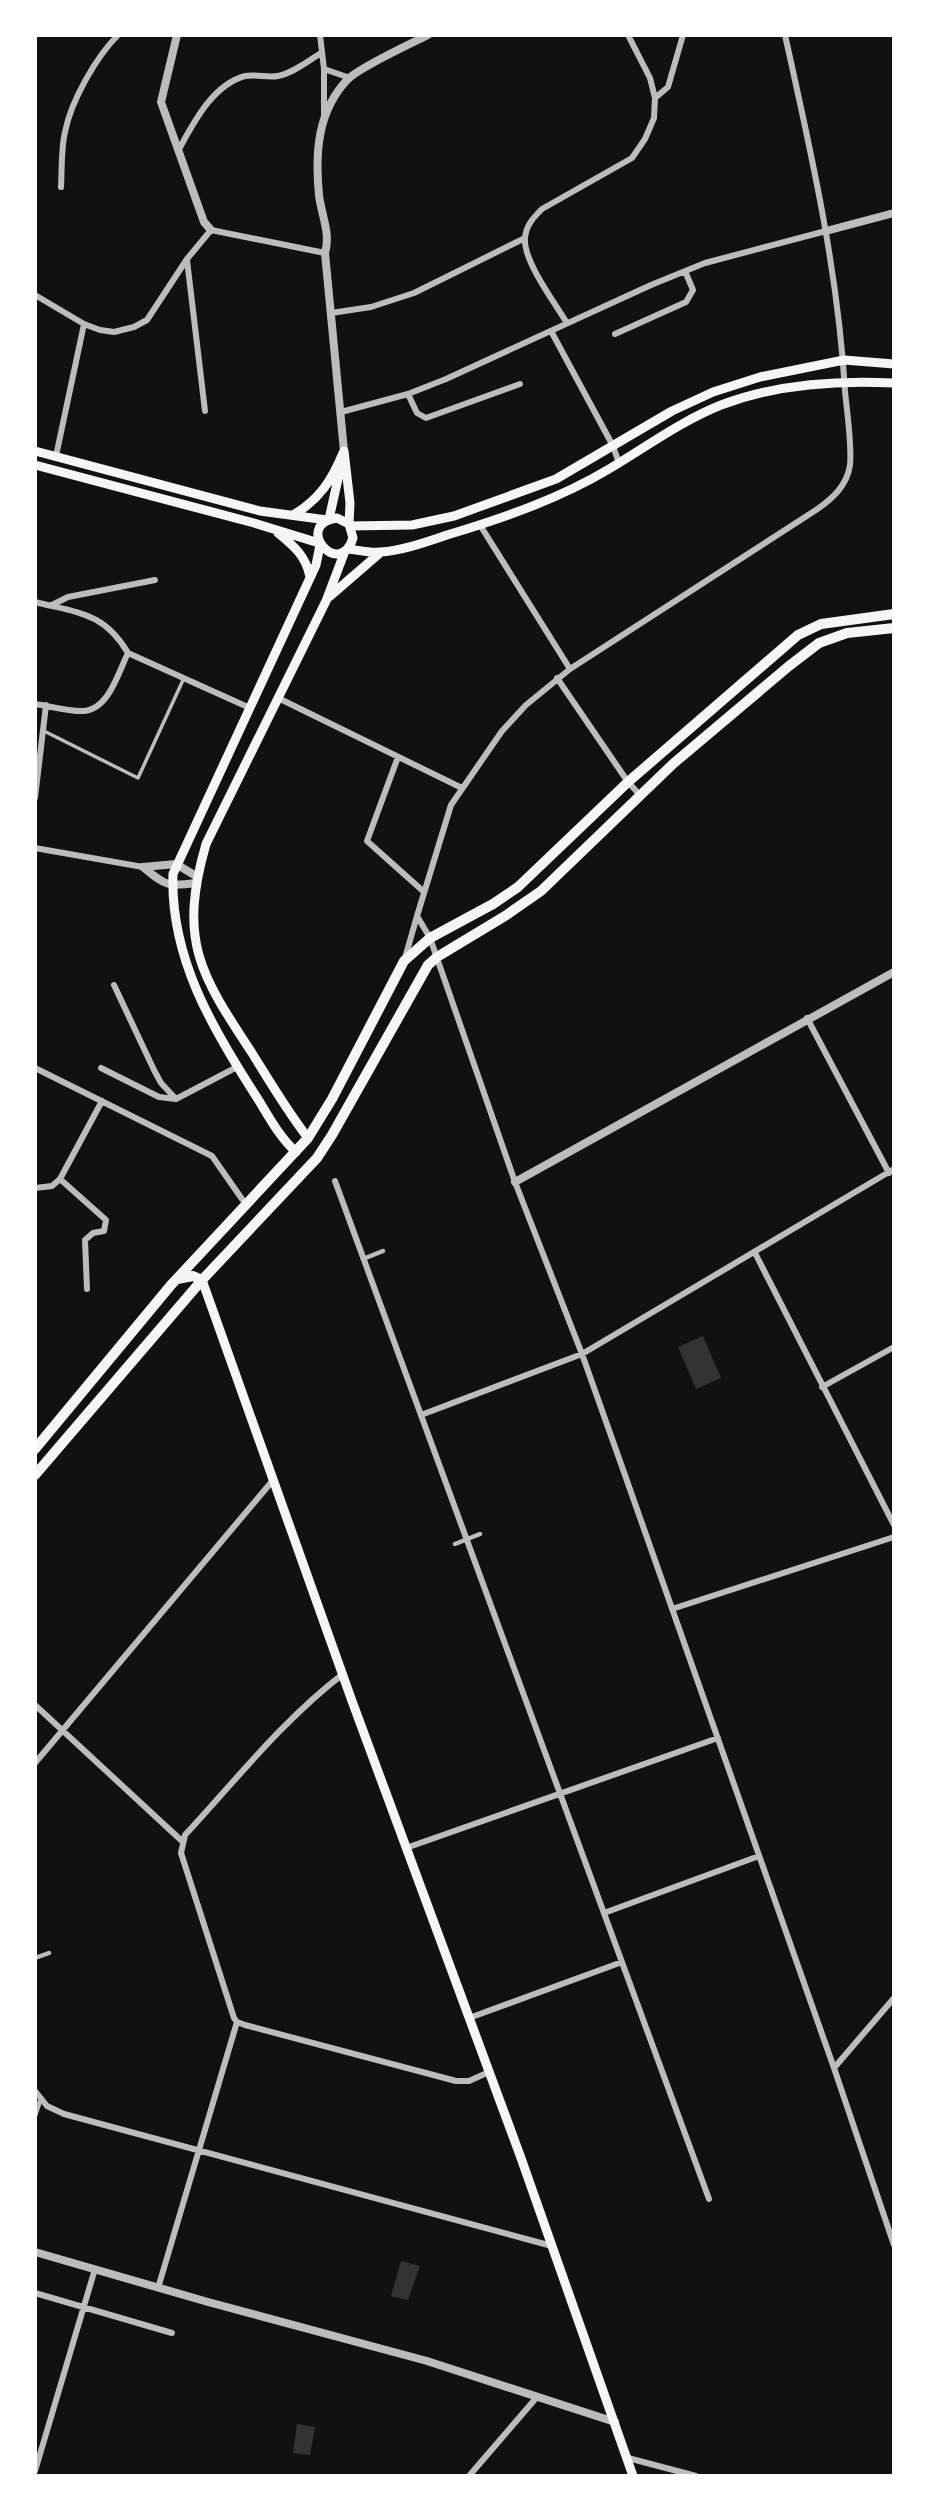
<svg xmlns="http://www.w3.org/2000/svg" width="929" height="2511" font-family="'Fira Sans Condensed',sans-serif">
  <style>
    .water { fill: #333 }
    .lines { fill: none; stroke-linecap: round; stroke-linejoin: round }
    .service { stroke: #bcbcbc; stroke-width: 3.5 }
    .pedestrian { stroke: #bcbcbc; stroke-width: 4.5 }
    .minor { stroke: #bcbcbc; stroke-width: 6 }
    .tertiary { stroke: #bcbcbc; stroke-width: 8 }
    .secondary { stroke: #f5f5f5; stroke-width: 9 }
    .primary { stroke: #f5f5f5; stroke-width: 10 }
  </style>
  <rect width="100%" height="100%" fill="#111"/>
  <path class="water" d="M703,1336L721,1378L696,1389L678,1347Z
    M401,2261L420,2266L408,2300L391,2296Z
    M297,2424L315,2427L310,2455L293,2453Z"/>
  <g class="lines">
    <path class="service" d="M44,731L138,778L184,678"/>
    <path class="pedestrian" d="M363,1259L383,1251
      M455,1544L480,1534
      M35,1958L49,1953
      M35,2116L41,2098"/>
    <path class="minor" d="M320,35L324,69V116
      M785,35C811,152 838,270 845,391C847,412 852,445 850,465C847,486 832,499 816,510L570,669L526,705L502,731L451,805L417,916L430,938L515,1182L582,1354L626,1478L834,2068L894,2245
      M324,69L350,78
      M655,98L668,87L683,35
      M178,151C193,124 212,85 245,76C256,74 268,78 278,76C293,73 308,61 321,53
      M61,187C62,169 61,149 65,132C71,101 96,57 118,35
      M187,260L205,411
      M35,295L84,324L100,330L114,332L134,327L147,320L187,259L211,230L325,253
      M331,313L371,307L414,293L525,238
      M567,323C555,303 523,261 525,238C526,225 534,217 542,209L632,158L645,139L654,118L655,98L650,78L628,35
      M551,331L613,446L619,463
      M615,334L686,302L693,290L685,271
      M408,394L417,413L426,418L520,384
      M341,412L408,394L446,379L651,285L705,263L826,231
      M56,456L84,324
      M480,525L570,669
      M35,602C78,613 104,612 128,653
      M52,605L68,597L155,580
      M128,653L250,708
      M557,678L628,782L639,794
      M278,698L462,788
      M35,704C50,706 69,712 84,711C109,709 118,673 128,653
      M398,757L367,841L423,891
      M35,798L46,705
      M35,848L143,867
      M405,958L417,916
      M114,985L154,1070L161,1083L176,1099
      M807,1018L889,1173
      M35,1068L212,1156L242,1199
      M101,1068L159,1097L176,1099L237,1067
      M60,1179L106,1220L104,1231L93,1233L85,1240L87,1289
      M335,1181L709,2199
      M35,1188L52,1186L60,1179L102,1101
      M755,1253L894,1525
      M822,1387L894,1347
      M421,1415L582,1354L894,1169
      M672,1609L894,1537
      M343,1674C283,1720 236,1780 185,1835L181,1853L234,2018L237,2022L245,2025L456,2081H469L489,2072
      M35,1705L183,1842
      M35,1763L274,1479
      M406,1848L718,1738
      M604,1913L759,1856
      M469,2018L622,1962
      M834,2068L894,1998
      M35,2091L47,2106L64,2114L552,2246
      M158,2288L237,2022
      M35,2293L172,2333
      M628,2458L696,2476
      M35,2471L95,2269
      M469,2476L537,2397"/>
    <path class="tertiary" d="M177,35L161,102L204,222L211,230
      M826,231L894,213
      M344,451L325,253C331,233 321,214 319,195C315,154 317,111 348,79C362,66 408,45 428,35
      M143,867C165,885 166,887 195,883
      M143,867L176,864L196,876
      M515,1182L894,972
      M35,2252L208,2302L427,2361L615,2422"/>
    <path class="secondary" d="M35,451L260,511L327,520
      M344,451L350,503L349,524L353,538C339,581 292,524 337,518L349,524
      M35,465L254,523L319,543
      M293,515C319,500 332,480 343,453
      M329,519L340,470
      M350,526L412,525L454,516L556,479L672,411L713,392L760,377L844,360L894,364
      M278,533C294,546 306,556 310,577
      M348,549C358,550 369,553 380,552C401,551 426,542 447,535C503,518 559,499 609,469C646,447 681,421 721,405C776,384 836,380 894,383
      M329,597L381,552
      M308,1138C287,1111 270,1082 252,1053C200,974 178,941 206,844L326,601L345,551
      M296,1152C279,1137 268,1115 256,1096C212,1028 170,957 173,874L316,565L320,545
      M202,1280L352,1701L521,2158L633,2476"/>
    <path class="primary" d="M177,1279L193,1276L202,1280
      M35,1449L171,1285L308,1138L332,1099L404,961L430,938L493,904L518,887L628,782L798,635L821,624L894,614
      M35,1475L202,1280L317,1158L332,1135L428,965L437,957L505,916L541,891L674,763L789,666L819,643L847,633L894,628"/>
  </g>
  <rect width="929" height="2511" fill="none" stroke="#ffffff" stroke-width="74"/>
</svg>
